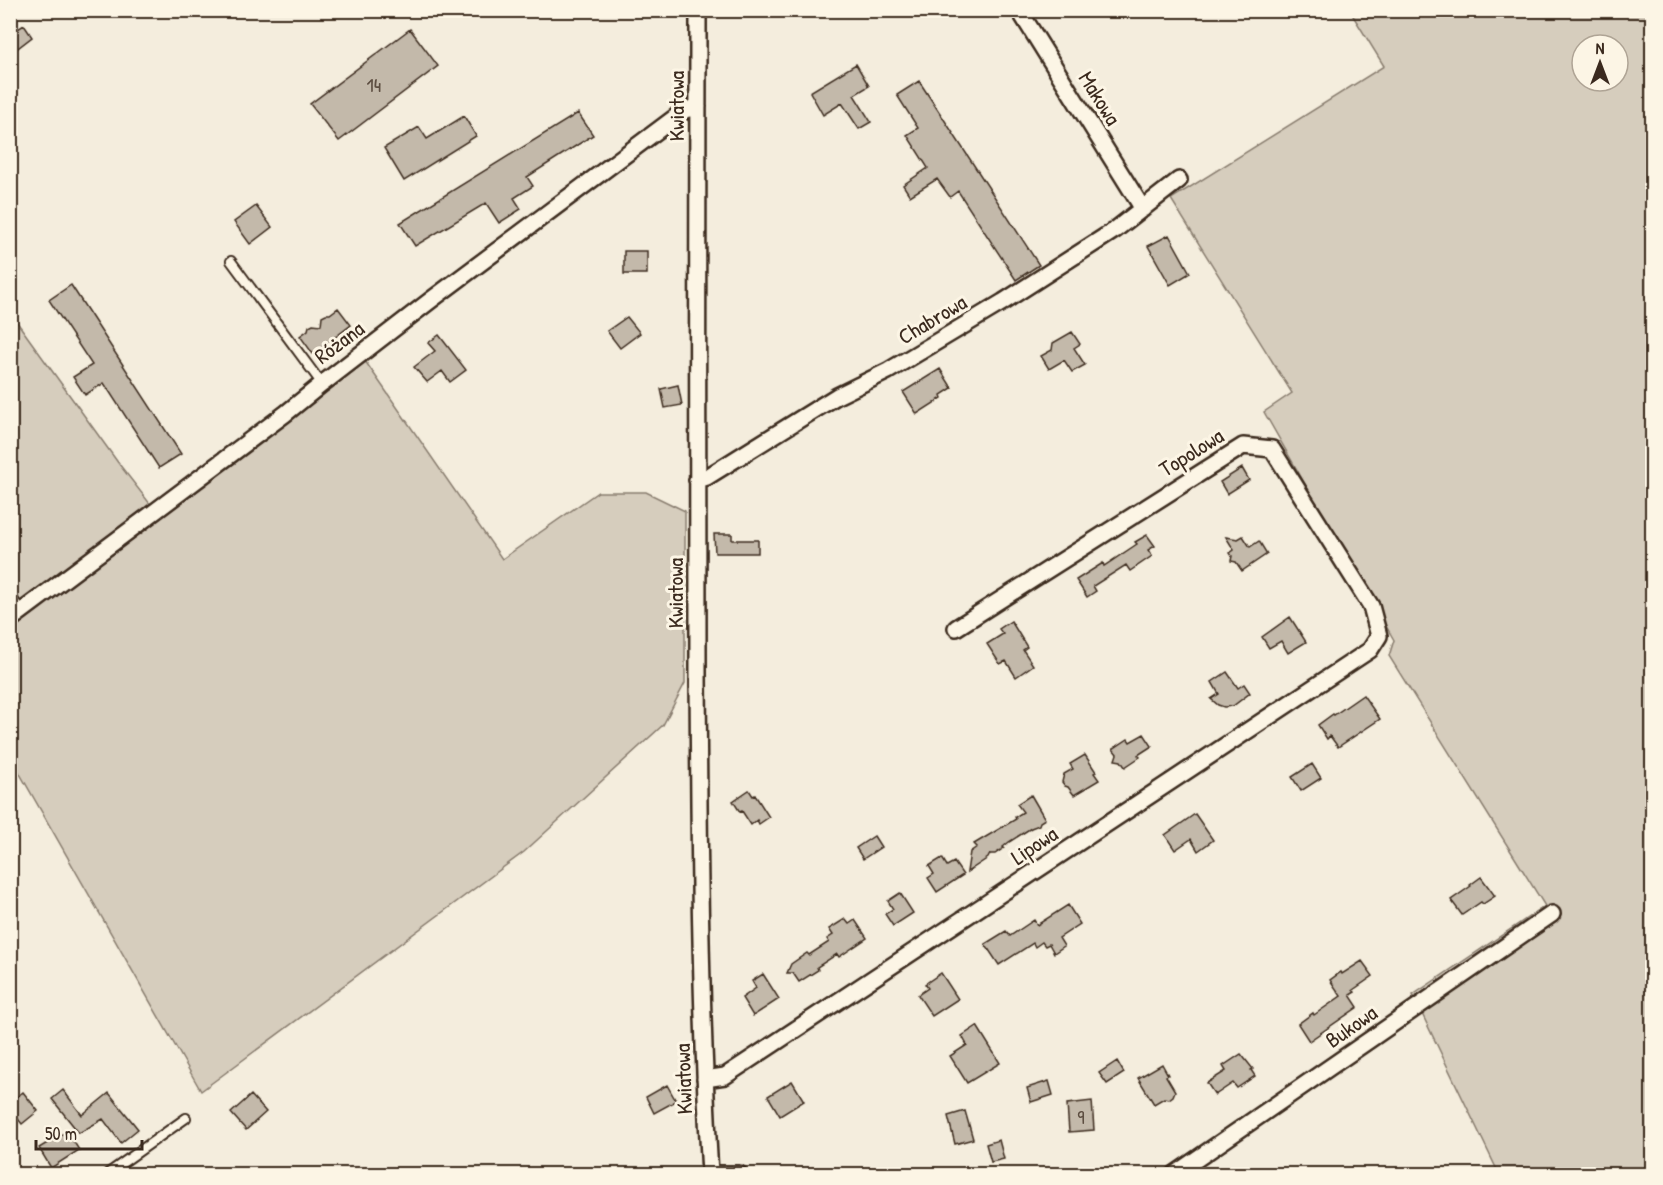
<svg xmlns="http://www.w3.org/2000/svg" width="1663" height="1185" font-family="'Patrick Hand',sans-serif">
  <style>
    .green { fill: #d6cdbd; stroke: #887c6e; stroke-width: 1.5; fill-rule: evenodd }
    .building { fill: #c3b9aa; stroke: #3b2a1e; stroke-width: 1.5 }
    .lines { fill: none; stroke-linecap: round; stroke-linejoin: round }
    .lane-casing { stroke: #3b2a1e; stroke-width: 12 }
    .street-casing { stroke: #3b2a1e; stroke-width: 20 }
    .lane { stroke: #fcf5e5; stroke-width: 8 }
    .street { stroke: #fcf5e5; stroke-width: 15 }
    .labels { text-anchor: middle; stroke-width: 6; stroke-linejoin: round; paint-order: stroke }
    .number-label { font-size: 20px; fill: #5d4e41 }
    .street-label { font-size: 22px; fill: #3b2a1e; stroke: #fcf5e5 }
  </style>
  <rect width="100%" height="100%" fill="#f4eddd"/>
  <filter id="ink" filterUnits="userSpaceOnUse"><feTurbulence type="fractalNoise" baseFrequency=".0167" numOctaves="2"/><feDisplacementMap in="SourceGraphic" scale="12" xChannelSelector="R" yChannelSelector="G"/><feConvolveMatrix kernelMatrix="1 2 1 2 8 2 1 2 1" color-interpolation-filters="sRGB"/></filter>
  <g filter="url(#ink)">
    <path class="green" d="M1350,11H1652V1174H1499L1413,995L1545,906L1389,656L1394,640L1264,412L1292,393L1171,199L1384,66ZM1582,45H1618V81H1582Z
      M14,318L119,464L151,505L21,604L10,590V320Z
      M363,358L502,559L598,492H646L685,511V683L663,725L524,852L201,1091L11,758L10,628Z"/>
    <path class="building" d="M24,25L32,37L10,54V34Z
      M410,29L438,66L339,141L310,104Z
      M856,64L869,86L854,95L871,122L859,129L842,103L823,115L810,92Z
      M919,81L1039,265L1016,280L958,191L950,197L937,179L910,196L903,185L928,168L907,135L918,128L897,95Z
      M578,113L593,135L527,177L533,186L514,198L521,209L499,223L486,203L415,246L400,223Z
      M464,116L476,136L404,181L384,148L419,127L427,139Z
      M256,206L272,227L250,244L234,222Z
      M1169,235L1190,273L1170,285L1148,246Z
      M624,251H647V274H624Z
      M71,285L181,454L159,468L104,383L85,395L73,377L92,365L49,300Z
      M338,308L351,325L313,354L300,336L308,330L309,326L313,324L321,325L322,316L326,314H330Z
      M627,317L640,333L620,348L607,331Z
      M1072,332L1080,344L1074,348L1085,365L1072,372L1064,360L1049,369L1041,356L1052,350L1053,343Z
      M439,335L466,370L450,382L442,371L427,382L414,367L435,351L428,343Z
      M940,369L952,388L941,395L942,398L917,414L903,392Z
      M678,385L682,405L665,408L661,389Z
      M1242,468L1249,480L1227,494L1220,482Z
      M714,534H732V540H758V553H715Z
      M1147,535L1155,546L1148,550L1152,556L1130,571L1126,565L1093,586L1096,591L1087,597L1076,580L1103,563L1104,566L1137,544L1135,542Z
      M1243,536L1250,547L1259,541L1267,554L1242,571L1236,562L1231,561L1232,556L1230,553L1234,550L1226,537L1238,539Z
      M1290,617L1306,642L1288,653L1281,641L1269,648L1262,637Z
      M1011,621L1027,647L1023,650L1033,665L1016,677L1006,661L1000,664L987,644L1003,634L999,629Z
      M1227,672L1238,688L1244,684L1250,693L1233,706L1224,707L1218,705L1211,699L1219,694L1212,682Z
      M1363,695L1380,719L1338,747L1330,736L1327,739L1318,725L1333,714L1334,715Z
      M1144,734L1152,746L1138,755L1140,757L1125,767L1121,761L1115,760L1117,754L1113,749L1128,739L1130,742Z
      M1085,755L1096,772L1094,773L1099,780L1074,795L1068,787L1065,786L1062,782L1064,774L1073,769L1070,764Z
      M1312,764L1321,778L1301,791L1292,777Z
      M749,790L753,796L755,795L769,817L759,824L757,820L751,825L742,811L740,812L733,801Z
      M1031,795L1045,819L1040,822L1039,825L1031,828L1009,842L1003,847L1004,848L995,854H990L988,858L967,872L970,852L977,847L974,844L1016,819L1015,817L1023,812L1017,804Z
      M1195,814L1213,840L1198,851L1191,839L1175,850L1165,835Z
      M874,836L881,847L863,859L856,848Z
      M942,858L947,866L954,862L963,875L937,892L928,878L934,874L929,866Z
      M1481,877L1495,896L1483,904L1481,902L1462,915L1451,900L1471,886L1470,885Z
      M900,893L913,913L893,926L885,914L893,909L888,901Z
      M1068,905L1080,924L1059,938L1064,946L1054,953L1049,944L1045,946L1042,942L1035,947L1033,943L999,965L985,944L1006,931L1010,936L1034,920L1037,925Z
      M845,919L849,924L855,920L867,938L839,957L837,954L817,967L818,970L799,982L793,973H787L791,964L807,953L809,955L829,942L827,939L833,935L829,929Z
      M1362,961L1373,976L1353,990L1355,992L1350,995L1358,1007L1309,1041L1298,1024L1313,1013L1314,1015L1341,996L1330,980L1341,972L1342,974Z
      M941,973L958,999L932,1016L918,995L928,988L925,984Z
      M763,974L779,999L753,1016L742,998L756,988L752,981Z
      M977,1026L1000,1063L967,1083L950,1056L967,1045L962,1036Z
      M1241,1054L1253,1069L1251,1070L1255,1076L1237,1088L1233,1083L1215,1095L1207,1083L1226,1071L1223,1066Z
      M1117,1061L1124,1073L1107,1084L1099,1073Z
      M1162,1064L1168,1075L1166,1076L1175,1091L1173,1096L1169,1099L1164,1098L1154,1104L1138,1078Z
      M792,1081L804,1101L780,1116L768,1096Z
      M1049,1081L1053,1095L1031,1102L1027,1088Z
      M667,1085L676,1101L654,1113L646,1097Z
      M63,1090L82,1115L109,1093L138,1129L121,1143L103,1119L79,1133L52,1099Z
      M23,1092L38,1111L22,1124L10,1109V1102Z
      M251,1095L266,1112L246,1130L231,1113Z
      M1092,1101L1094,1130L1069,1132L1067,1104Z
      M965,1111L973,1139L955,1144L948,1116Z
      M67,1131L79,1150L51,1168L39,1148Z
      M999,1140L1004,1159L991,1162L986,1144Z"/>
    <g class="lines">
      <defs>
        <path id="lane" d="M231,261L322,384
          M10,596L22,611
          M107,1174L186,1118"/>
        <path id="street" d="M698,10C698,231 697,451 698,672C699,839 700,1007 710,1174
          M1019,10L1143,209
          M697,480L707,477L837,396L888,371L1003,302L1115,230L1179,180
          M10,620L285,414L322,384L431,300L685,110L698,107
          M705,1079L725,1076L1370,650L1379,636L1371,606L1272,449L1243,446L956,628
          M709,1174H739
          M1175,1174L1552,914"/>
      </defs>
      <use href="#lane" class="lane-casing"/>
      <use href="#street" class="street-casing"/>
      <use href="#lane" class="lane"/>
      <use href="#street" class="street"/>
    </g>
  </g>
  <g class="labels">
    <g class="number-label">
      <text x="374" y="92">14</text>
      <text x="1081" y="1124">9</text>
    </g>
    <g class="street-label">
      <text transform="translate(1100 98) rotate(58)" y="8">Makowa</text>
      <text transform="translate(676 106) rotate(-90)" y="8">Kwiatowa</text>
      <text transform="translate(932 319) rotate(-31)" y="8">Chabrowa</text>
      <text transform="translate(339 342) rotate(-37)" y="8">Różana</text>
      <text transform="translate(1191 452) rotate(-32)" y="8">Topolowa</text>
      <text transform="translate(675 593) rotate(-90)" y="8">Kwiatowa</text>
      <text transform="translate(1034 845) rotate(-34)" y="8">Lipowa</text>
      <text transform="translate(1351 1026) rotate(-35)" y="8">Bukowa</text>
      <text transform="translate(683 1079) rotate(-92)" y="8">Kwiatowa</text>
    </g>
  </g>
  <rect width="1663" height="1185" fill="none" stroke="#fcf5e5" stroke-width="36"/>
  <rect x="18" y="18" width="1627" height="1149" fill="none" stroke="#3b2a1e" stroke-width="2" filter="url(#ink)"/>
  <g transform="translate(1600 63)"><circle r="28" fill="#fcf5e5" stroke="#afa495" stroke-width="1.5"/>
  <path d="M0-4.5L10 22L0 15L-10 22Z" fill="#3b2a1e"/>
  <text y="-9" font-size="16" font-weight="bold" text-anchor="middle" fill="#3b2a1e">N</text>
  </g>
  <path d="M36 1140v9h106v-9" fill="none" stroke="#3b2a1e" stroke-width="3"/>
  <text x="45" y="1140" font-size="18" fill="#3b2a1e" stroke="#fcf5e5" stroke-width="4.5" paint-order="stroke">50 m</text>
</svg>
